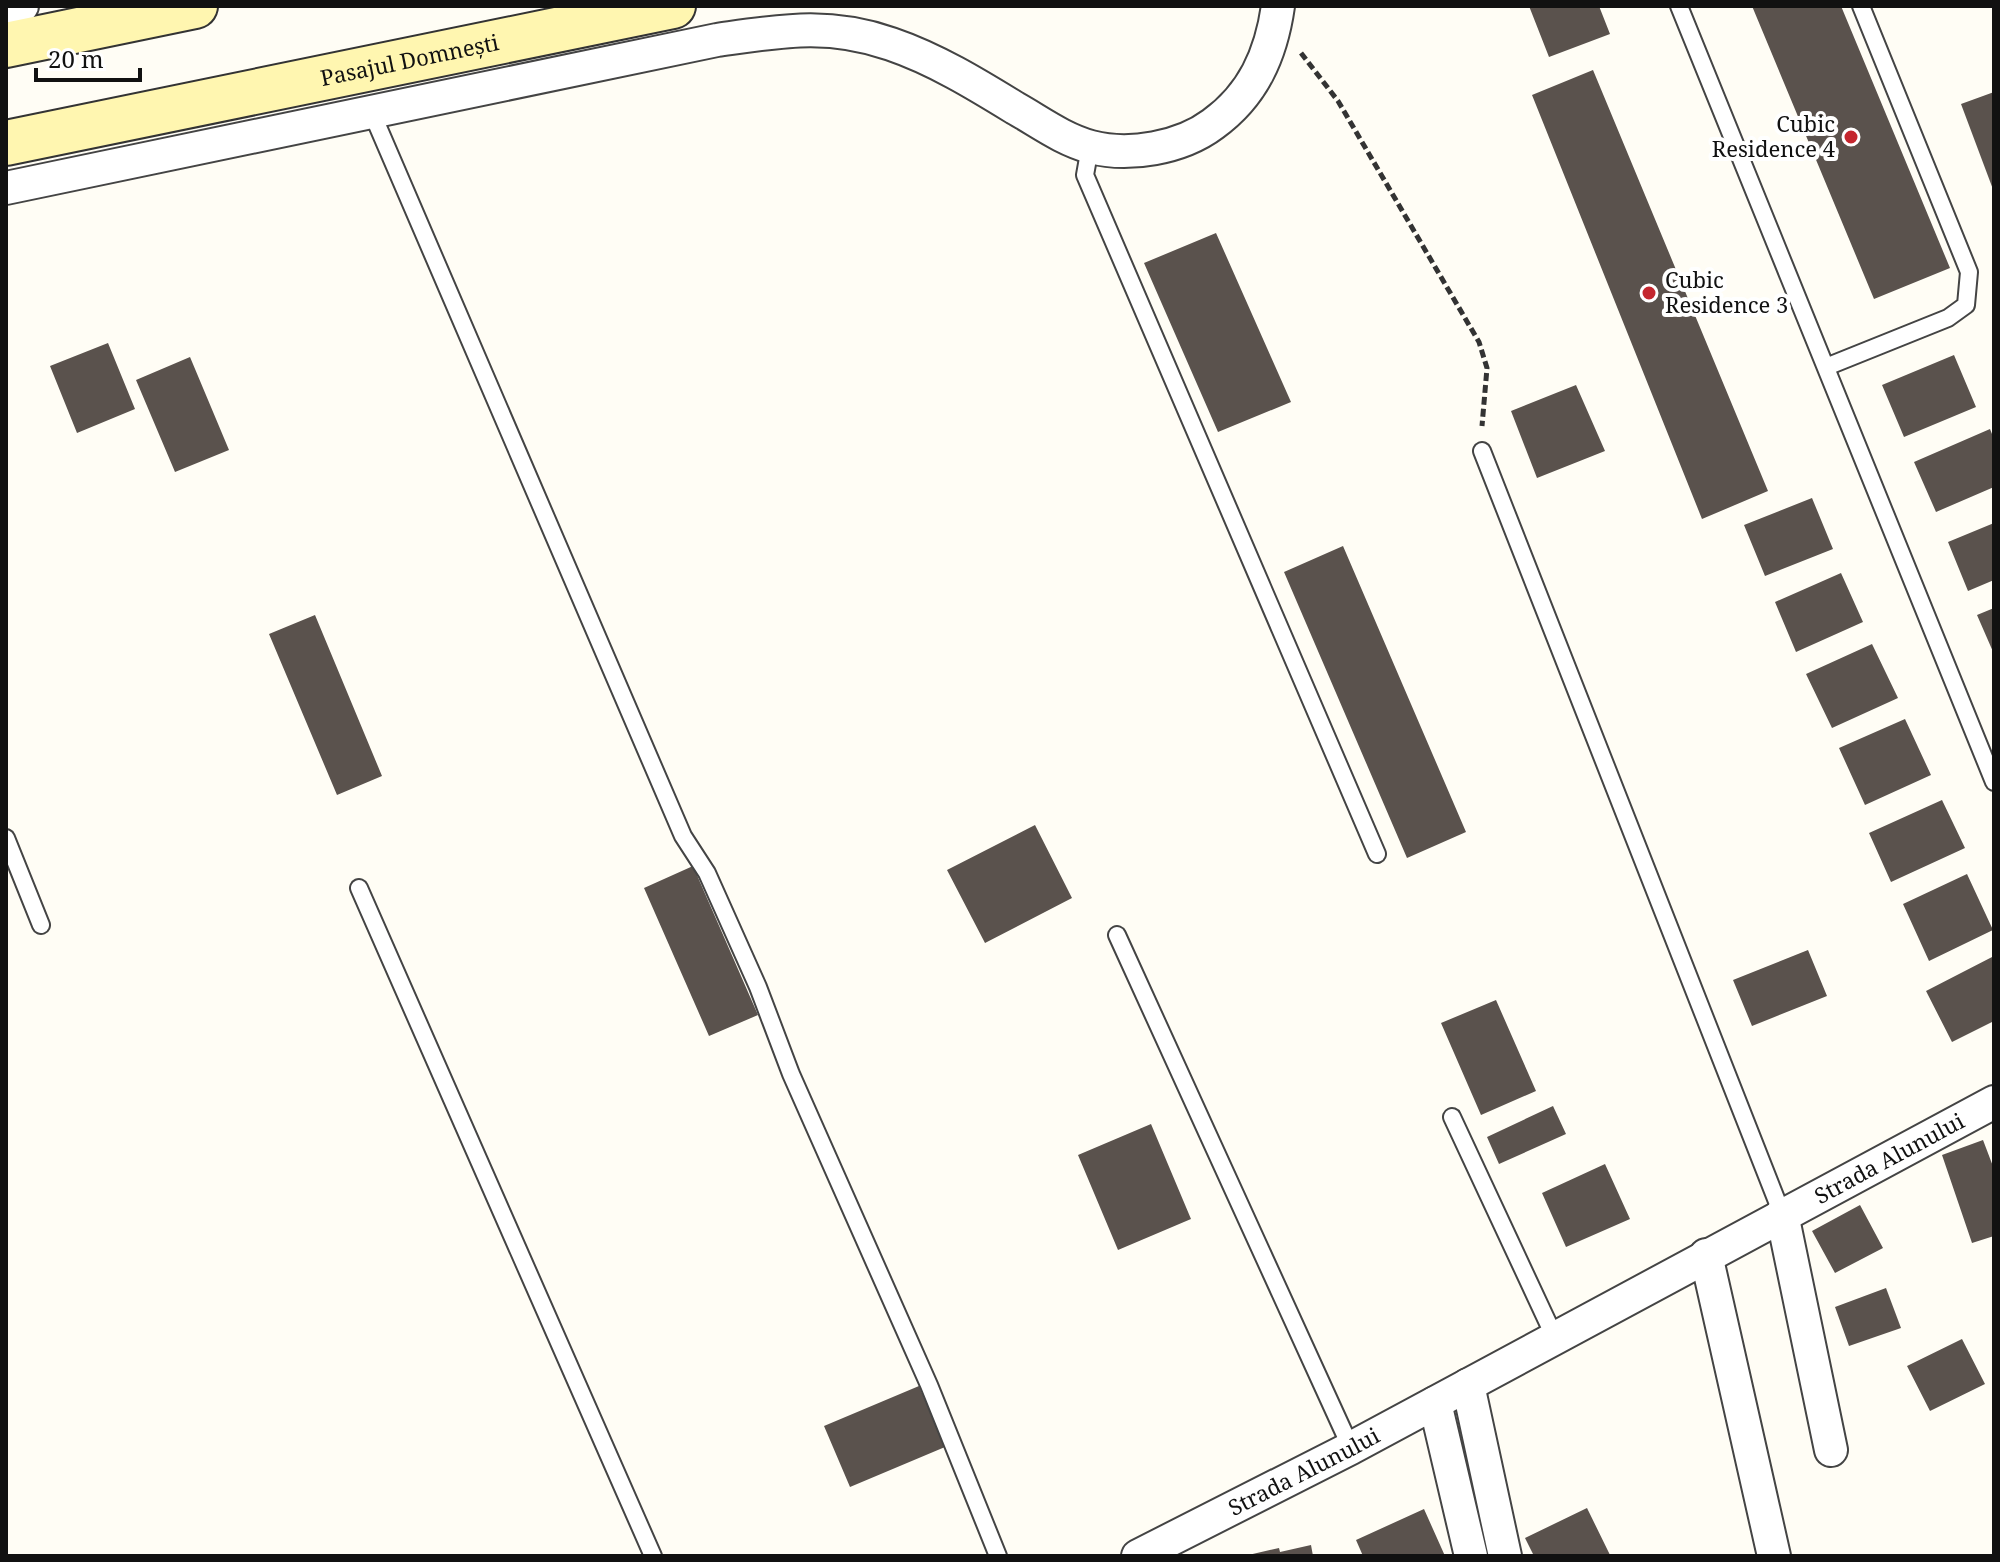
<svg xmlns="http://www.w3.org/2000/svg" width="2000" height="1562" font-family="'Noto Serif',serif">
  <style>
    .building { fill: #5a524d }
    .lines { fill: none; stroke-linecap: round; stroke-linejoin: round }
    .lane-casing { stroke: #444; stroke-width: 20 }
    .street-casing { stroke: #444; stroke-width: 36 }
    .secondary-casing { stroke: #333; stroke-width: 48 }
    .path { stroke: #333; stroke-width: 5; stroke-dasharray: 8 4; stroke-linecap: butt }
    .lane { stroke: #fff; stroke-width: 16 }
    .street { stroke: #fff; stroke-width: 32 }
    .secondary { stroke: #fff6b0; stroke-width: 44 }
    .poi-dot { fill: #c4262e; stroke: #fff; stroke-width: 3 }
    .labels { text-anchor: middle; stroke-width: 8; stroke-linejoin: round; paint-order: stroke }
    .street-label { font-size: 22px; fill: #111; stroke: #fff }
    .poi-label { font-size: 22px; fill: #111; stroke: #fff; text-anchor: end }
  </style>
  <rect width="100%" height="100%" fill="#fffdf5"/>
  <path class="building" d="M1529,6H1599L1610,34L1549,57Z
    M1752,6H1841L1950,268L1874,299Z
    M1593,70L1768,491L1702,519L1532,95Z
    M1994,92V192L1961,104Z
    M1216,233L1291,402L1218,432L1144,263Z
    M108,343L135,409L77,433L50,366Z
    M1954,355L1976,407L1904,437L1882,385Z
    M190,357L229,450L175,472L136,380Z
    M1576,385L1605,451L1537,478L1511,411Z
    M1990,429L1994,439V487L1936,512L1914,462Z
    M1812,498L1833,549L1765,576L1744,525Z
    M1994,523V580L1968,591L1948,542Z
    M1343,546L1466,832L1407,858L1284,572Z
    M1841,573L1863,622L1796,652L1775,602Z
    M1994,608V654L1977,615Z
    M315,615L382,776L337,795L269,634Z
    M1872,644L1898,698L1832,728L1806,674Z
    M1905,719L1931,775L1865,805L1839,748Z
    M1942,800L1965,848L1891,882L1869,833Z
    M1035,825L1072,898L985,943L947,870Z
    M693,866L758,1015L709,1036L644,888Z
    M1967,874L1993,930L1929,961L1903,904Z
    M1808,950L1827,996L1752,1026L1733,980Z
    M1994,956V1021L1952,1042L1926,991Z
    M1496,1000L1536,1091L1481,1115L1441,1023Z
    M1553,1106L1566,1134L1499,1164L1487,1137Z
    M1151,1124L1191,1219L1118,1250L1078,1155Z
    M1983,1140L1994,1169V1236L1972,1243L1942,1155Z
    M1605,1164L1630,1219L1566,1247L1542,1193Z
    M1860,1205L1883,1248L1835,1273L1812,1231Z
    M1886,1288L1901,1328L1849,1346L1835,1307Z
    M1962,1339L1985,1384L1930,1411L1907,1366Z
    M919,1386L945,1447L850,1487L824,1426Z
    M1587,1508L1610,1555L1534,1556L1525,1538Z
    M1424,1509L1445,1556H1363L1356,1540Z
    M1311,1545L1313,1556H1244L1279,1548L1280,1552Z"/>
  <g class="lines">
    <defs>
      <path id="lane" d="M1679,6L1994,782
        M372,113L683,836L707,873L758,987L791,1074L929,1385L998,1556
        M1090,147L1085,175L1377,854
        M1826,367L1948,318L1966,305L1969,272L1861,6
        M1482,451L1782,1214
        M6,838L41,925
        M359,888L653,1556
        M1117,935L1351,1448
        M1452,1117L1555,1338"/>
      <g id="street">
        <path d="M6,9L22,6"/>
        <path d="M6,188L717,40C781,31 828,22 891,44C935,59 976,84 1015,108C1040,122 1062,139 1091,147C1129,157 1181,148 1213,124C1253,95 1271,55 1278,6"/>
        <path d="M1782,1214L1831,1450"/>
        <path d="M1706,1255L1774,1556"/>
        <path d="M1468,1385L1505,1556"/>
        <path d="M1435,1403L1471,1556"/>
        <path id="s1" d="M1138,1556L1351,1448L1994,1102"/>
      </g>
      <g id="secondary">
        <path d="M6,45L195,6"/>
        <path id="s2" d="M6,143L673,6"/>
      </g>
    </defs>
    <use href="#lane" class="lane-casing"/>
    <use href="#street" class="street-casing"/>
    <use href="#secondary" class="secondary-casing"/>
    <path class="path" d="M1301,53L1338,101L1479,342L1487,368L1482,426"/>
    <use href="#lane" class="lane"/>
    <use href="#street" class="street"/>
    <use href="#secondary" class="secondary"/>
  </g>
  <g class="poi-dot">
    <circle cx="1851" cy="137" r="8"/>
    <circle cx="1649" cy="293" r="8"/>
  </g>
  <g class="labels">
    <g class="street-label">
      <text dy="8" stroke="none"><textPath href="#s2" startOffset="412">Pasajul Domnești</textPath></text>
      <text dy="8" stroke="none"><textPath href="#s1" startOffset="850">Strada Alunului</textPath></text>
      <text dy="8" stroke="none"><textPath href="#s1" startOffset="186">Strada Alunului</textPath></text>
    </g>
    <g class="poi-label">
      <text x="1835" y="132">Cubic<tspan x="1835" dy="25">Residence 4</tspan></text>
      <text x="1665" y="288" text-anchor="start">Cubic<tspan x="1665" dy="25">Residence 3</tspan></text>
    </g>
  </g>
  <rect width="2000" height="1562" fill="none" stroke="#111111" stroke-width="16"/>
  <path d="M36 68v12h104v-12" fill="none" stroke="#111111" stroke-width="4"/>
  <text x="48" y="68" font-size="24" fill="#111111" stroke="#ffffff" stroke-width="6" paint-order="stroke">20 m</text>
</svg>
